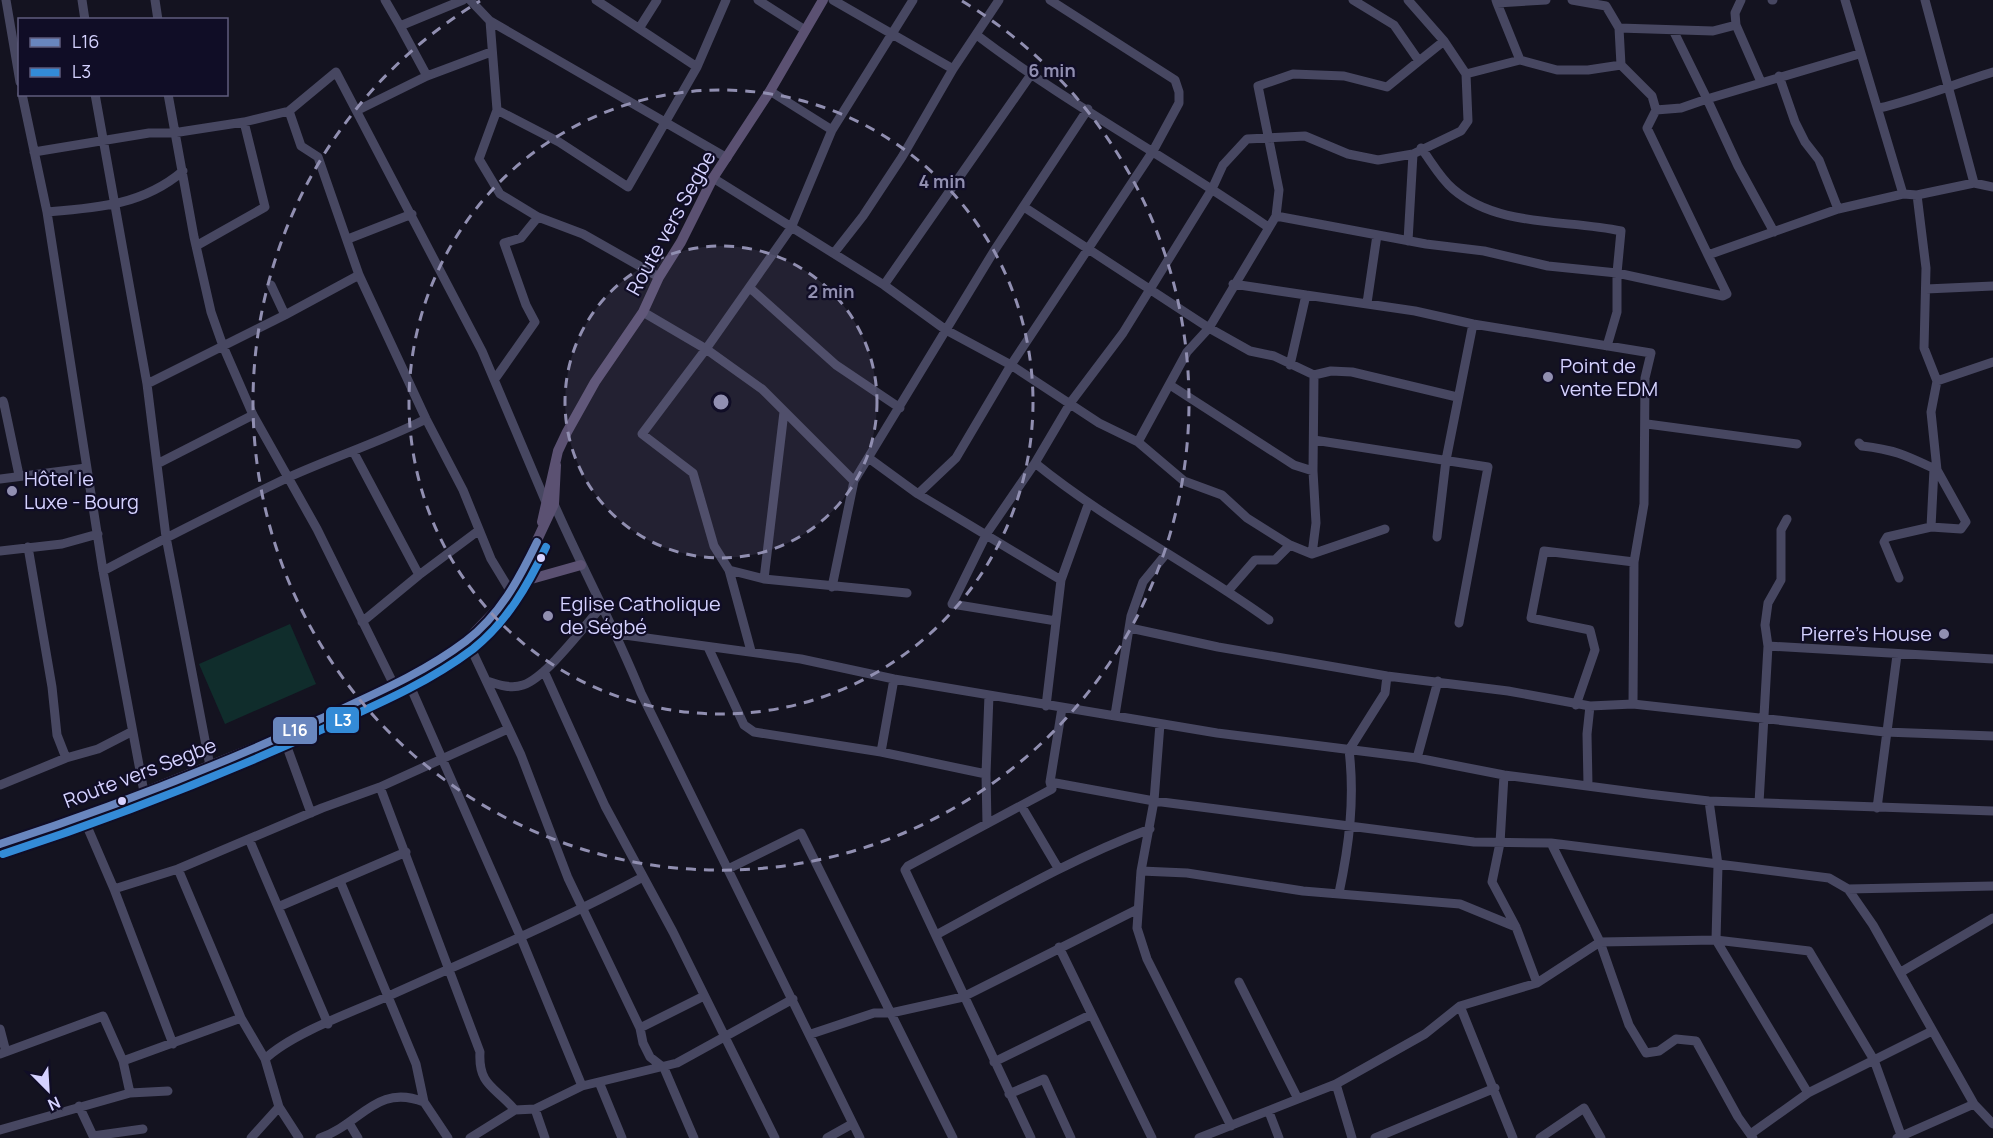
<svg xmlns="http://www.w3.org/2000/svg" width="1993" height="1138" font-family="Manrope,sans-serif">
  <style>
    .green { fill: #102d2c }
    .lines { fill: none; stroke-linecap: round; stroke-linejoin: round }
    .minor { stroke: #474761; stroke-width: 9 }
    .major { stroke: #5b5172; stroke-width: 10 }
    .bus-1-casing { stroke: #100d26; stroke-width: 12 }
    .bus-2-casing { stroke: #100d26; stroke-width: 12 }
    .bus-1 { stroke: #6986be; stroke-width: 8 }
    .bus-2 { stroke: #338bd7; stroke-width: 8 }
    .ring { fill: none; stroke: #918fb1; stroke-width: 3; stroke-dasharray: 10 8 }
    .poi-dot { fill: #918fb1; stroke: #100d26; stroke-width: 2 }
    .bus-dot { fill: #d5d2ff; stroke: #100d26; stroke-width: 2 }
    .labels { text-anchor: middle; stroke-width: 4.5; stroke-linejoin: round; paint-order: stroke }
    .street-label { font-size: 20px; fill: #d5d2ff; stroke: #100d26 }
    .poi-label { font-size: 20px; fill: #d5d2ff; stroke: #100d26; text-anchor: start }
    .centre { fill: #918fb1; stroke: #100d26; stroke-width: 3 }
    .ring-label { font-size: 18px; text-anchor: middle; font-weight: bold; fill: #918fb1; stroke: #100d26; stroke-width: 4.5; stroke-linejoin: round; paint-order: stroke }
    .line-badge { stroke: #100d26; stroke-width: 2 }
    .badge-label { font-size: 16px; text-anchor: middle; font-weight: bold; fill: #fff }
  </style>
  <rect width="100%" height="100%" fill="#141320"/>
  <path class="green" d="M290,624L316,684L225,724L199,664Z"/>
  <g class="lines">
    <path class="minor" d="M6,0L20,82
      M82,0L85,20
      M155,0L158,20
      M385,0L400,26L463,0
      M470,0L490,21L727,158
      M596,0L697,67
      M758,0L805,30
      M833,0L953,69
      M1353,0L1394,25L1419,61L1444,41
      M1496,0L1497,3L1546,0
      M1572,0L1606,6L1619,28L1621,65L1652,96L1656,110L1681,108L1707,99L1738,166L1774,232
      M1741,0L1735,13L1736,25L1761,82
      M1772,0H1773
      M1845,0L1903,194
      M1925,0L1974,183
      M1497,3L1520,60
      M490,21L497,110L559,142L628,187L697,67L726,0
      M400,26L427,76
      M640,27L657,0
      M1619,28L1713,31L1736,25
      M1673,30L1707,99L1859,54
      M978,36C1070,106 1173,160 1268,227
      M1466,74L1520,60L1557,70H1588L1621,65
      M1779,76L1795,122L1805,142L1819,160L1838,209
      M770,91L832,130
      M22,94L47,212L103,571L144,792
      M95,94L147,384L166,537L210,766
      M168,94L194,237L211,312L223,346L253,415L317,529L394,685
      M1879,108C1918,99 1954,84 1993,72
      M358,110L427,76L491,52
      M1656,110L1647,128L1708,255
      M289,111L301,146L318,157L359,275L426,419L463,490L491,559L511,592
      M1421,148C1431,161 1440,178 1453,189C1498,228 1567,219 1621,231L1617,273V312L1607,346
      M34,152L149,133H173L244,122L289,111L336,72L482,351L545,500
      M713,178L884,285L946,330L1011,365L1099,423L1138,442L1184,481L1222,495L1247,518L1290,545L1312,554L1385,529
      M1024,207L1209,328L1250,351L1274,356L1314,375L1331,371L1352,372L1457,397
      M47,212C98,208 143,205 183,171
      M1276,216L1426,244L1484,251L1548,266L1617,273L1723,296L1727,294L1708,255L1838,209L1903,194L1917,195L1974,183L1993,187
      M538,217L583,234L659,277
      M348,239L412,214
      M1408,241L1413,154
      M196,246L265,207L244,122
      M834,253L863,216L902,157L953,69L999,0
      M1233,284L1306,295L1290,365
      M271,285L285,315
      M884,285L1030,76
      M750,288L836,365L900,408
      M1926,289L1993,286
      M1306,295L1415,311L1473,324L1651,353L1645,378L1644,504L1634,562L1633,704
      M1367,303L1377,235
      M643,312L706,349L762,389L854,481
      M495,379L535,322L526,305L504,243L521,238L538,217L500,194L479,159L497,110
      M1937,381L1993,362
      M147,384L285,315L359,275
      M1170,385L1294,465L1313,471
      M0,403L3,401L4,404L19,475
      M1647,424L1797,444
      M1314,440L1488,467L1459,623
      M1138,442L1187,352L1209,328L1276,216L1279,190L1258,86L1293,74L1344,76L1387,87L1419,61
      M1859,443L1862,446C1897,450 1907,456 1937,470
      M353,451L419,575
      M870,459L918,494L1061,580
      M159,463L253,415
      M1035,463C1109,523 1193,565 1269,620
      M0,479L86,468
      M918,494L956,458L1011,365L1153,151L1179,103V92L1175,80L1050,0
      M554,504C582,568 615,628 641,693L860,1138
      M1931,527L1934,469
      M1437,537L1446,460L1473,324
      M28,547L52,687L57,735L66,758L98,749L131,732
      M0,551L62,544L98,534
      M1312,554L1316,523L1313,471L1314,375
      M729,570L764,579L907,593
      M103,571C163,539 225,508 287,478C333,457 381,442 426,419
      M1899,578L1884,542L1887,537L1931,527L1961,529L1966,522L1937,470L1931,412L1937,381L1924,348L1926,268L1917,195
      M764,579L784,412
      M832,587L854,481L994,251L1088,109
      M1228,591L1255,560H1275L1290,545
      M1056,621L952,604L987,533L1035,463L1071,402L1123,333L1212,189L1223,165L1247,139L1305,136L1348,154L1378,160L1413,154L1461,131L1468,121L1466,74L1444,41L1408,0
      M362,622L419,575L478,531
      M1130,628L1218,647L1387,676L1508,691L1590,706
      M617,634L801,659L894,679L1217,733L1417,758L1504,775L1648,794L1709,801L1993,811
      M467,640L521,755L568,878L640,1028L643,1043L650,1057L664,1068L694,1138
      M1768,646L1993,659
      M708,647L744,725L754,732L881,752L986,774
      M751,651L729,570L714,546L693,473L642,434L706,349L791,228L832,130L913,0
      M544,671L605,806L673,932L775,1138
      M407,679L521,938L582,1086
      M487,681C499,685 511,689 523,685C547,677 585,625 603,605
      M1576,705L1595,650L1590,630L1531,618L1544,551L1634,562
      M1046,706L1061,580L1088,505
      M1115,715L1131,616L1143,582L1166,554
      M1160,724L1154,801L1141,871L1137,928L1147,959L1231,1126
      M283,736L311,813
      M881,752L894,679
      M1417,758L1438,681
      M1504,775L1500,843L1492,882L1516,927L1537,983
      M1050,782L1154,801L1474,842L1551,843L1829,878L1848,889L1993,886
      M0,785L66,758
      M1588,785L1587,734L1590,706L1633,704L1885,732L1993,736
      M380,787L480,1052C478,1086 496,1087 515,1110
      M1709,801L1718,865L1716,940L1808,1093L1752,1133
      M1759,803L1768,646L1765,625L1768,603L1781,580V530L1787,519
      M1022,807L1058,868
      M1877,808L1897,655
      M83,817L114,889L173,1044
      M987,824L986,774L989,695
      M249,839L328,1024
      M1551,843L1600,942L1629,1025L1646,1053L1659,1051L1676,1039L1696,1041L1738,1117L1753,1138
      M178,869L241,1018L265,1059L279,1107L299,1138
      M728,869L801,833L953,1138
      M1141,871L1187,873L1303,891L1460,904L1516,927
      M340,881L416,1064L424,1102L448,1138
      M114,889L178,869L322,808L380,787L508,729
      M1848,889L1873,925L1974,1104
      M1339,893C1349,846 1355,799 1349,750L1385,693L1387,676
      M278,907L406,852
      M936,935C1006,897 1075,857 1150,829
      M1059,947L1152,1138
      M1901,972L1993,918
      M1239,982L1298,1099
      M1460,1006L1513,1138
      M640,1028L704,996
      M0,1029L6,1052
      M811,1034L874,1013H891L963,997L1138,909
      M0,1054L103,1016L123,1061L130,1093
      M265,1059C292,1033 355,1011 391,995C475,957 561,921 643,877
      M123,1061L241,1018
      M994,1062L1090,1015
      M599,1082L622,1138
      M1336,1084L1352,1138
      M1808,1093L1932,1031
      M1009,1094L1044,1079L1071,1138
      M79,1106L94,1138
      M535,1109L545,1138
      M1269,1112L1279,1138
      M349,1123L358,1138
      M0,1130L130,1093L168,1091
      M93,1136L143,1129
      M251,1138L279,1107
      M320,1138C361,1124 376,1083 424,1102
      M470,1138L515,1110L535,1109L582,1086L677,1063L793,999
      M827,1138L852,1124
      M1031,1138L905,870L908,866L1052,789L1050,782L1062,708
      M1199,1138L1336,1084L1425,1034L1460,1006L1537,983L1600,942L1716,940L1809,951L1874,1060L1901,1135
      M1375,1138L1495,1088
      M1540,1138L1584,1108L1601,1138
      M1897,1138L1974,1104L1993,1124"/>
    <path class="major" d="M542,522L558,451L567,432L595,382L643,312L659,277L681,242L713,178L770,91L823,0
      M517,583L581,565
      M0,844L83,817L283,736L394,685L432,665L467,640L503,603L517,583L554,504L556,465"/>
    <defs>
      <path id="bus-1" d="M0,844C108,809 215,767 318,720C369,696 421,675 466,641C500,615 519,579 537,542"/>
      <path id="bus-2" d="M3,854C113,818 220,776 325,728C376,705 428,683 473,649C507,622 528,585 546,547"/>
    </defs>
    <use href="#bus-1" class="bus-1-casing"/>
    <use href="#bus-2" class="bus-2-casing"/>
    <use href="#bus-1" class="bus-1"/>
    <use href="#bus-2" class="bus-2"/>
  </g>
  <circle cx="721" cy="402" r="156" fill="#918fb1" fill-opacity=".12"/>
  <g class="ring">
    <circle cx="721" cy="402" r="156"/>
    <circle cx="721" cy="402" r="312"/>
    <path d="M962 1A468 468 0 1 1 480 1"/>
  </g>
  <g class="poi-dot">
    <circle cx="1548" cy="377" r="6"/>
    <circle cx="12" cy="491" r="6"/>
    <circle cx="548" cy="616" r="6"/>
    <circle cx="1944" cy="634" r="6"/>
  </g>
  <g class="bus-dot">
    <circle cx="541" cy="558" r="5"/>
    <circle cx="122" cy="801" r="5"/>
  </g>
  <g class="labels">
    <g class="street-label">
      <text transform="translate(671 223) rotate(-61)" y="7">Route vers Segbe</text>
      <text transform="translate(140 773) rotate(-21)" y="7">Route vers Segbe</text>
    </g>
    <g class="poi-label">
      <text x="1560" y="373">Point de<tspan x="1560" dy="23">vente EDM</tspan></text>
      <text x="24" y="486">Hôtel le<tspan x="24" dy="23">Luxe - Bourg</tspan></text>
      <text x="560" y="611">Eglise Catholique<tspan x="560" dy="23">de Ségbé</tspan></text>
      <text x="1932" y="641" text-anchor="end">Pierre's House</text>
    </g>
  </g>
  <circle cx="721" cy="402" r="9" class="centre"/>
  <g class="ring-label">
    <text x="1052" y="77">6 min</text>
    <text x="942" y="188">4 min</text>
    <text x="831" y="298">2 min</text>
  </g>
  <g class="line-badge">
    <rect x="325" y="706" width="35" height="28" rx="6" fill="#338bd7"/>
    <rect x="272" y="716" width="46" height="29" rx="6" fill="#6986be"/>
  </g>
  <g class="badge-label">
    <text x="343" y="726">L3</text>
    <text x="295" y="736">L16</text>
  </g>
  <rect x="18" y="18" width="210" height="78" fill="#100d26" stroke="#5f5c7d" stroke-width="1.5"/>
  <rect x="30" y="38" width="30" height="9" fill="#6986be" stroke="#5f5c7d" stroke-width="1.5"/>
  <text x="72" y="48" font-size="18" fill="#d5d2ff">L16</text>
  <rect x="30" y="68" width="30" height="9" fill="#338bd7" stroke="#5f5c7d" stroke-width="1.5"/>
  <text x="72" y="78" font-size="18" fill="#d5d2ff">L3</text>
  <g transform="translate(48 1090) rotate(156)" stroke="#100d26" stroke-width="4.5" paint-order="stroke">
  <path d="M0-4.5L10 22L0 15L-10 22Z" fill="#d5d2ff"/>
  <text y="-9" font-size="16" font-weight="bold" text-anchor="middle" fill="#d5d2ff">N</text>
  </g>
</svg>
